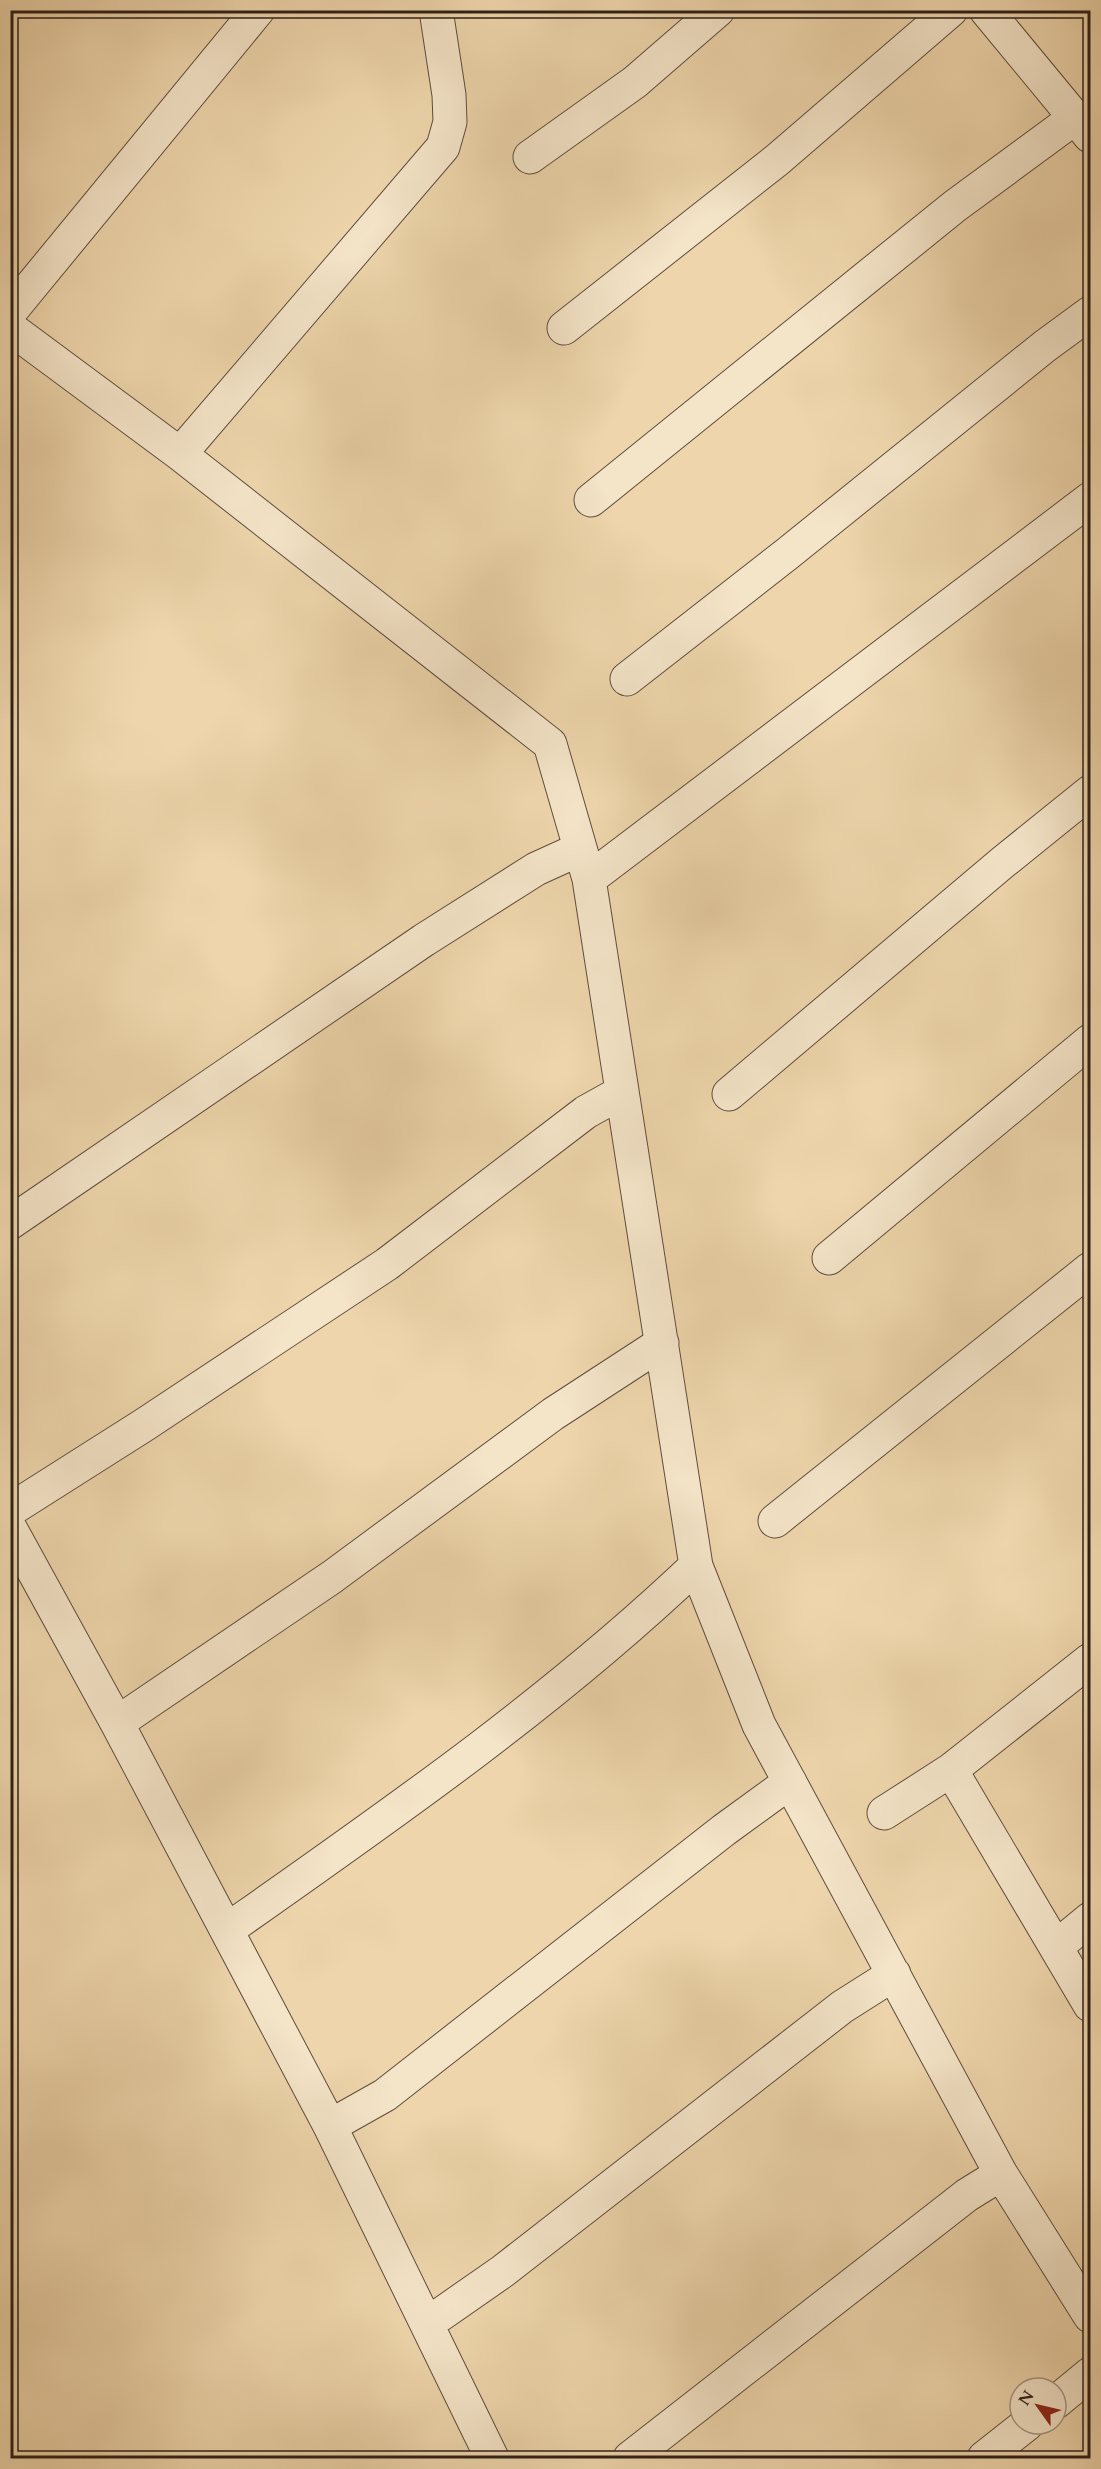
<svg xmlns="http://www.w3.org/2000/svg" width="1101" height="2469" font-family="Cardo,serif">
  <style>
    .lines { fill: none; stroke-linecap: round; stroke-linejoin: round }
    .street-casing { stroke: #5e4d3f; stroke-width: 35 }
    .street { stroke: #f4e4c8; stroke-width: 33 }
  </style>
  <rect width="100%" height="100%" fill="#eed5ab"/>
  <filter id="stains"><feTurbulence type="fractalNoise" baseFrequency=".00333" numOctaves="4"/><feColorMatrix values="0 0 0 0 .2 0 0 0 0 .09 0 0 0 0 .02 0 0 0 .5 -.17"/></filter>
  <radialGradient id="worn" r=".72"><stop offset=".6" stop-color="#630" stop-opacity="0"/><stop offset="1" stop-color="#630" stop-opacity=".3"/></radialGradient>
  <g class="lines">
    <defs>
      <path id="street" d="M986,10L1090,136
        M530,157L635,82L718,10
        M10,312L258,10
        M10,328L180,454L550,744L589,879L696,1566L759,1725L1001,2174L1090,2316
        M564,328L777,160L951,10
        M180,454L443,147L450,122L449,95L436,10
        M591,500L955,206L1076,117
        M627,679L787,554L1045,346L1090,313
        M589,879L1090,499
        M729,1094L1002,863L1090,792
        M10,1223L424,940L536,869L580,849
        M829,1258L1090,1041
        M10,1510L144,1425L387,1264L586,1112L622,1092
        M775,1521L1090,1269
        M10,1528L117,1723L330,2126L492,2458
        M117,1723L332,1577L553,1414L662,1343
        M951,1770L1090,2005
        M884,1813L951,1770L1090,1660
        M227,1930C389,1816 552,1703 696,1566
        M1056,1947L1090,1919
        M330,2126L385,2095L724,1830L790,1782
        M427,2324L503,2271L842,2007L894,1974
        M1056,2402L1090,2374
        M630,2458L967,2195L1001,2174
        M984,2458L1027,2424"/>
    </defs>
    <use href="#street" class="street-casing"/>
    <use href="#street" class="street"/>
  </g>
  <rect width="1101" height="2469" fill="none" stroke="#eed5ab" stroke-width="36"/>
  <rect x="12" y="12" width="1077" height="2445" fill="none" stroke="#2e201b" stroke-width="3"/>
  <rect x="18" y="18" width="1065" height="2433" fill="none" stroke="#2e201b" stroke-width="1.5"/>
  <g transform="translate(1038 2406) rotate(304)"><circle r="28" fill="#f4e4c8" stroke="#a59683" stroke-width="1.5"/>
  <path d="M0-4.5L10 22L0 15L-10 22Z" fill="#8f2418"/>
  <text y="-9" font-size="16" font-weight="bold" text-anchor="middle" fill="#2e201b">N</text>
  </g>
  <rect width="100%" height="100%" filter="url(#stains)"/>
  <rect width="100%" height="100%" fill="url(#worn)"/>
</svg>
